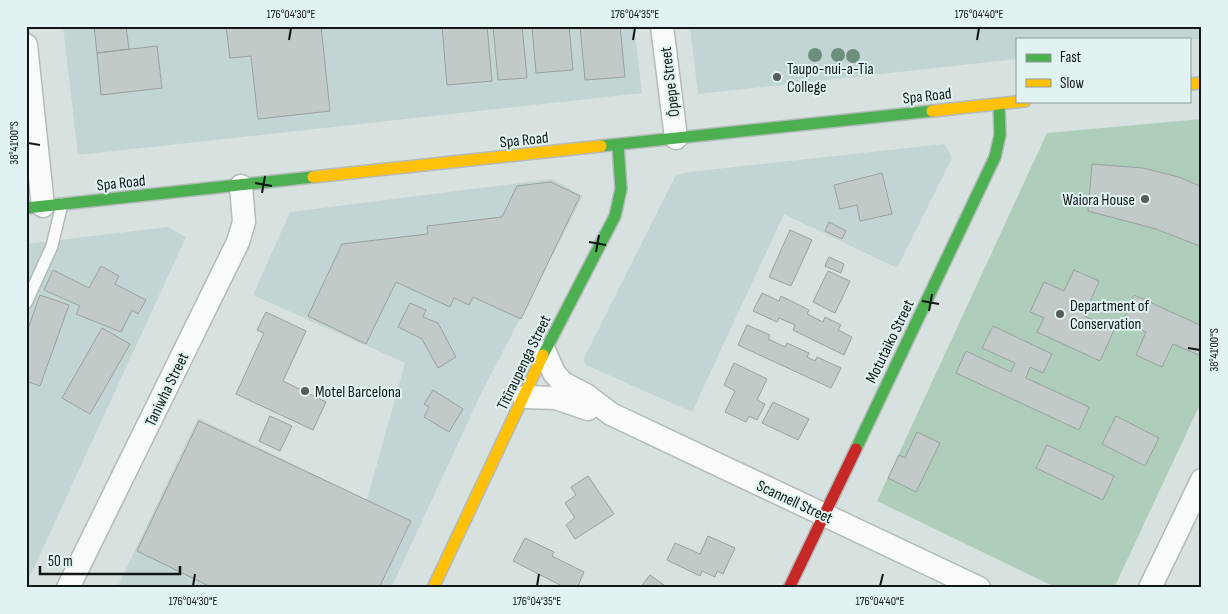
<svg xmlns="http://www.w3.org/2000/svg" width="1228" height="614" font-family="'Sofia Sans Condensed',sans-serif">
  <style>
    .built { fill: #c2d4d3 }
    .green { fill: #aecdba }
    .building { fill: #c2c9c9; stroke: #99a0a0 }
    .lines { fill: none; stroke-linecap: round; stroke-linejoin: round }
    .lane-casing { stroke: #b3bbba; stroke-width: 14 }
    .street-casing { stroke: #b3bbba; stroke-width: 25 }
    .fast-casing { stroke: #b3bbba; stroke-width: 14 }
    .slow-casing { stroke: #b3bbba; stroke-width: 14 }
    .jam-casing { stroke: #b3bbba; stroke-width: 14 }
    .lane { stroke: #f9fafa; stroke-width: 11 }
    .street { stroke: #f9fafa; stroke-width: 22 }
    .fast { stroke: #4caf50; stroke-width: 11 }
    .slow { stroke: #ffc107; stroke-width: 11 }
    .jam { stroke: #c62828; stroke-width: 11 }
    .tree { fill: #6d907e }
    .ticks { fill: none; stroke: #111717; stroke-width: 2 }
    .poi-dot { fill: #565e5d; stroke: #e0f2f1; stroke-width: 2 }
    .labels { text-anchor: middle; stroke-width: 4; stroke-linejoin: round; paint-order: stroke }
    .poi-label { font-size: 16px; fill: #111717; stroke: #e0f2f1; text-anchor: start }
    .street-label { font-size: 16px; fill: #111717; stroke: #e0f2f1 }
    .neatline { fill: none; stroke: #111717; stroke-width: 2 }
    .ticks-label { font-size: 12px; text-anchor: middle; fill: #111717 }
  </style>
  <rect width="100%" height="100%" fill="#d7e1e0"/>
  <path class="built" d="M63,26H634L642,93L78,155Z
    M690,26H1202V39H1017V59L698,94Z
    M944,144L952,158L897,268L784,214L692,412L586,365L583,360L676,175L690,172Z
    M552,179L583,196L480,396L391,588H117L198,418L367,500L405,363L253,295L290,212Z
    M168,227L186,237L26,585V244Z"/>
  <path class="green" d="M1202,119V400L1114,588H1057L877,501L1047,133Z"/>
  <path class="building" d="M94,26H126L129,49L97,53Z
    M226,26H321L330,111L258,119L251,56L230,58Z
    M442,26H487L492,81L447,85Z
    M493,26H522L527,78L498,80Z
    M532,26H569L573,70L536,73Z
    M580,26H620L625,77L585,80Z
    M157,46L162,88L101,95L97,53Z
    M1092,164L1143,168L1179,177L1202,187V247L1156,229L1088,211Z
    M882,173L892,214L860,221L857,205L840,209L834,185Z
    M551,182L580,196L521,319L473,297L469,305L454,298L450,307L396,282L366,344L308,316L342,244L428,234L427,226L502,217L517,186Z
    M829,222L846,231L842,239L825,231Z
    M790,230L812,240L791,286L769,277Z
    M829,257L844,264L841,273L825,266Z
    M101,266L119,276L115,284L146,300L138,314L132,310L121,332L76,314L80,306L44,290L53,270L89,288Z
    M1074,270L1099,281L1084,316L1114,330L1100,361L1037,332L1044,318L1030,312L1044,282L1064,291Z
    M828,271L850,281L835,313L813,302Z
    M762,293L779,301L781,296L809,310L807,314L823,322L825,317L841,325L838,330L852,337L844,355L793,330L795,325L779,318L777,322L753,311Z
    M40,295L69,305L40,386L26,381V334Z
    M1134,295L1202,326L1201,356L1173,344L1162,367L1136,355L1146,332L1123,321Z
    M410,303L426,310L423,317L438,323L456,357L438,368L422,339L398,327Z
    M266,312L306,331L283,381L326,402L313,430L236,394L264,333L257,330Z
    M747,325L770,335L768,339L785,347L787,343L809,353L807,357L815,361L817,357L841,368L831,388L738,345Z
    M993,326L1052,354L1043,373L1030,367L1026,378L1089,407L1079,430L956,373L966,351L1011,372L1015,363L982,348Z
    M102,328L130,344L90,414L62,398Z
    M734,363L767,379L757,400L765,404L757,420L749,416L746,422L725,412L735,391L724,385Z
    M433,390L463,409L449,432L424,417L429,407L424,404Z
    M773,402L809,419L798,440L762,423Z
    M270,416L292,426L280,451L259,441Z
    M1116,416L1159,438L1145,466L1102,444Z
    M199,421L411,521L379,588H213L137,551Z
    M917,432L940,443L916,492L888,478L899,455L905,458Z
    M1047,445L1114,476L1103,500L1036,468Z
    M588,476L614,514L575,539L566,525L575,518L565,503L576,495L571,487Z
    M708,536L735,548L723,574L717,571L715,577L702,571L700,576L667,560L675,543L700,554Z
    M525,538L554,552L552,556L584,572L577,588H566L513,561Z
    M650,575L668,588H640Z"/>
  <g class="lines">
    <defs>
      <path id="lane" d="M26,303L52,246L62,204"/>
      <path id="street" d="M662,26L676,138
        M26,45L43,206
        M545,352L554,373L563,383L586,395L611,414L979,588
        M524,397L556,398L588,409
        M68,588L238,242L244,222L241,186
        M1150,588L1202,480"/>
      <path id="fast" d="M601,146L932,111
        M26,208L313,177
        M543,355L615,216L621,189L618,145
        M856,449L995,157L1000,135L999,104"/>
      <path id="slow" d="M1189,84L1202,83
        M932,111L1025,101
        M313,177L601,146
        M433,588L543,355"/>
      <path id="jam" d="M789,588L856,449"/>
    </defs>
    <use href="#lane" class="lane-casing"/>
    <use href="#street" class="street-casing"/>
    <use href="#fast" class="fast-casing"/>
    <use href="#slow" class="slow-casing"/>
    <use href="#jam" class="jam-casing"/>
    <use href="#lane" class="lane"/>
    <use href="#street" class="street"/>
    <use href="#fast" class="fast"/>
    <use href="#slow" class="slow"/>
    <use href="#jam" class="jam"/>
  </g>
  <g class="tree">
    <circle cx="815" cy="55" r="7"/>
    <circle cx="838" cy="55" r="7"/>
    <circle cx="853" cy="56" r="7"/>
  </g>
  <path class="ticks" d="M289,40L291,28M633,40L635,28M977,40L979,28M28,143L40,145M255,183L272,186M262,193L265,176M589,242L606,245M596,252L599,235M922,301L939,304M929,311L932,294M1188,348L1200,350M193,586L195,574M537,586L539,574M880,586L883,574"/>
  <g class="poi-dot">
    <circle cx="777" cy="77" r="5"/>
    <circle cx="1145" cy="199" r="5"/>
    <circle cx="1060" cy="314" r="5"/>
    <circle cx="305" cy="391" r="5"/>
  </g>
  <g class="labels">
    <g class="poi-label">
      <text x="787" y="74">Taupo-nui-a-Tia<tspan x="787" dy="18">College</tspan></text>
      <text x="1135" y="205" text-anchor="end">Waiora House</text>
      <text x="1070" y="311">Department of<tspan x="1070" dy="18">Conservation</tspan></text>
      <text x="315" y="397">Motel Barcelona</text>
    </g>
    <g class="street-label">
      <text transform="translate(669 82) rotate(-97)" y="6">Ōpepe Street</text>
      <text transform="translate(927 95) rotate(-6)" y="6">Spa Road</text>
      <text transform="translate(524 139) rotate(-6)" y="6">Spa Road</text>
      <text transform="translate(121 182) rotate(-6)" y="6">Spa Road</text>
      <text transform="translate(889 341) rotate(-64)" y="6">Motutaiko Street</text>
      <text transform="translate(523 362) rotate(-64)" y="6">Tītīraupenga Street</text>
      <text transform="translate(166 389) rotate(-64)" y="6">Taniwha Street</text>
      <text transform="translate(795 501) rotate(25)" y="6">Scannell Street</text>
    </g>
  </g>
  <rect width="1228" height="614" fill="none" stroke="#e0f2f1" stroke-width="55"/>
  <rect x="1016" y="38" width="175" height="65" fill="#e0f2f1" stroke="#8d9a9a"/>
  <rect x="1026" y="54" width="25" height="8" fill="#4caf50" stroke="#8d9a9a"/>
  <text x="1060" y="62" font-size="15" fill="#111717">Fast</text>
  <rect x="1026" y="79" width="25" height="8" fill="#ffc107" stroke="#8d9a9a"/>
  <text x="1060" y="88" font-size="15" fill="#111717">Slow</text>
  <path d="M40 566v8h140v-8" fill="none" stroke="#111717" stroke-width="2.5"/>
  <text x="48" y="566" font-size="15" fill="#111717" stroke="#e0f2f1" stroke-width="4" paint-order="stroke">50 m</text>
  <rect x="28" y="28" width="1172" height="558" class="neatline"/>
  <g class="ticks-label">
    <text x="291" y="18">176°04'30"E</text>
    <text x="635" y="18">176°04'35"E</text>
    <text x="979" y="18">176°04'40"E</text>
    <text transform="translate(14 143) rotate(-90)" y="4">38°41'00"S</text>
    <text transform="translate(1214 350) rotate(-90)" y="4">38°41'00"S</text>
    <text x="193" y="605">176°04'30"E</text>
    <text x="537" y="605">176°04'35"E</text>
    <text x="880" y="605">176°04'40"E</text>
  </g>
</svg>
